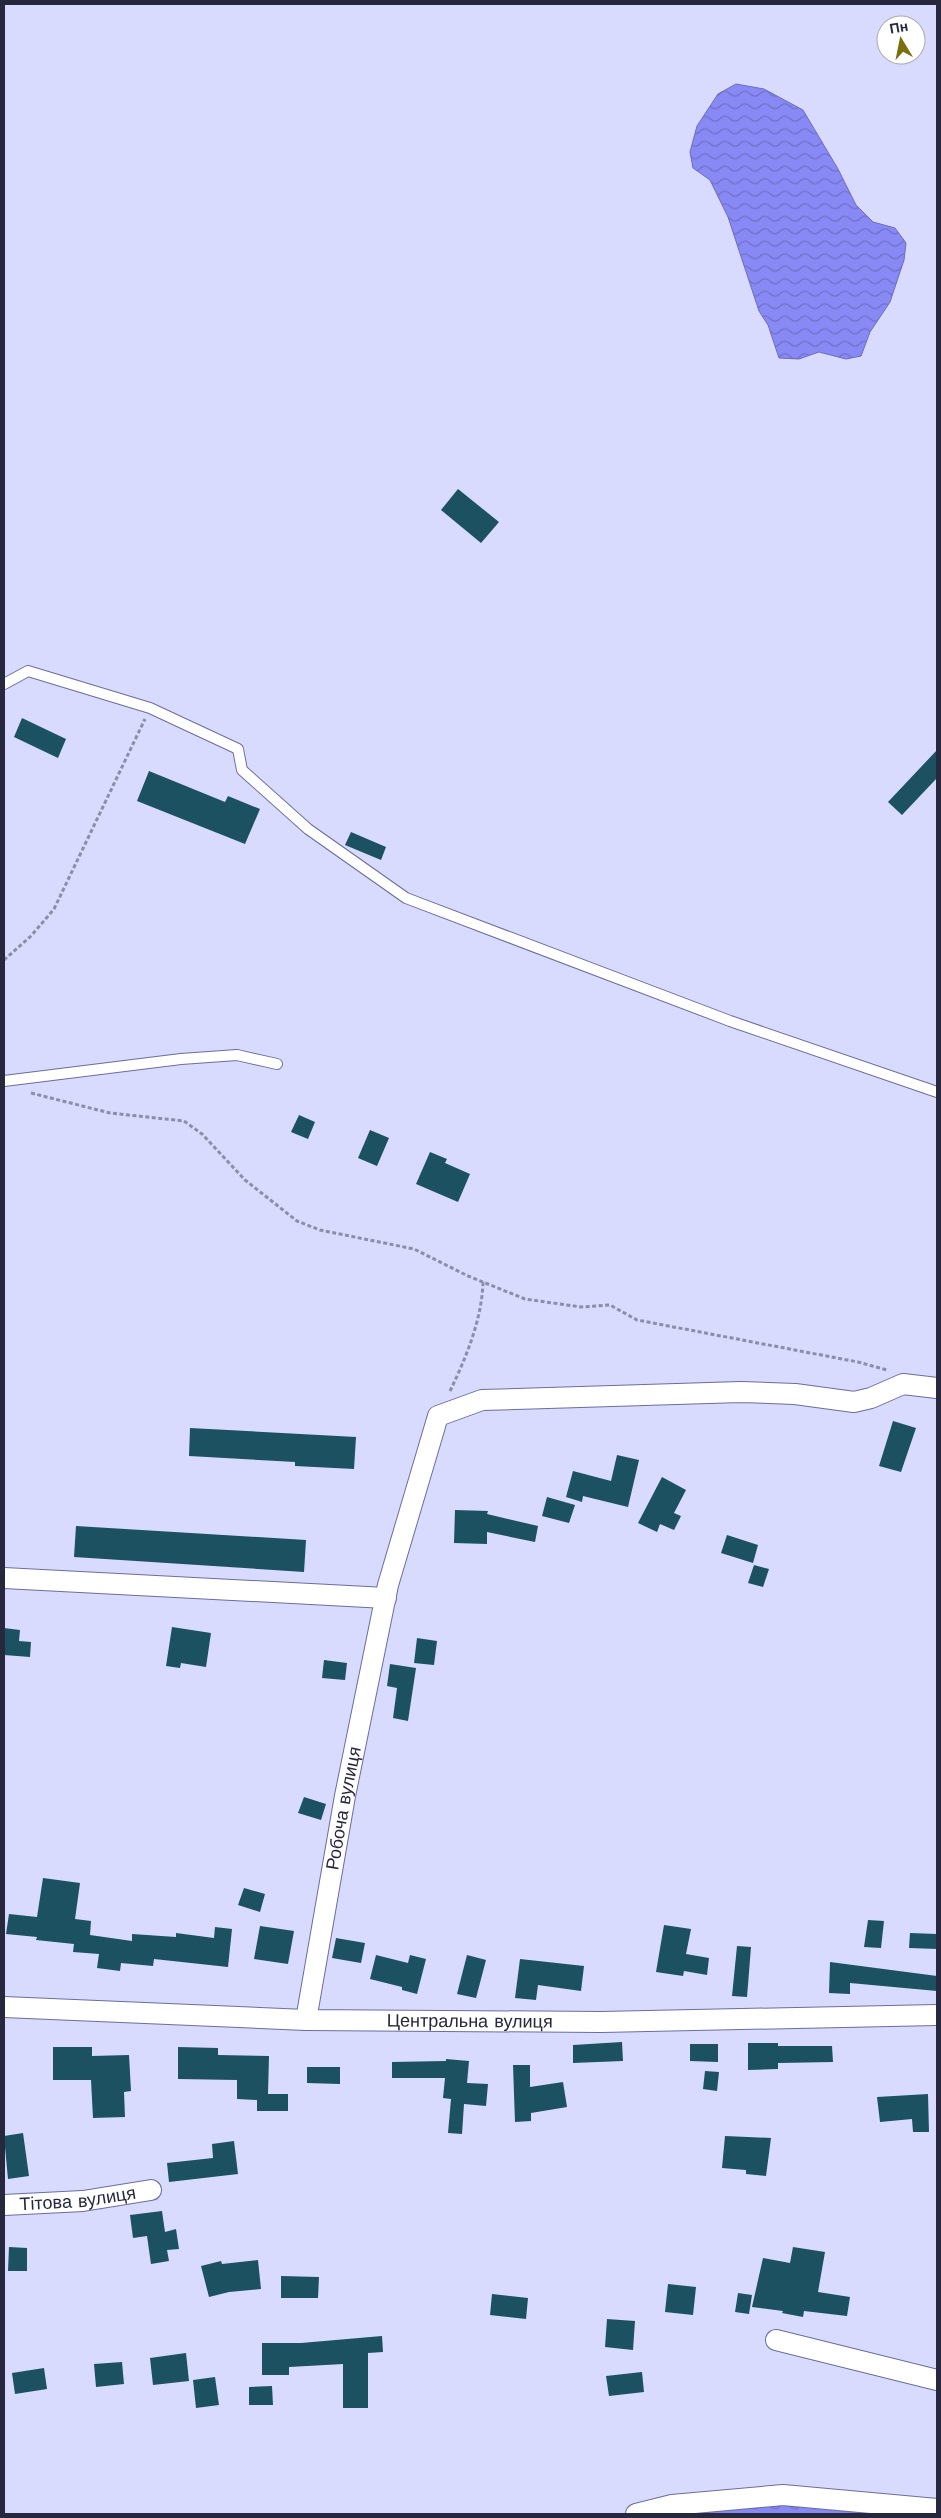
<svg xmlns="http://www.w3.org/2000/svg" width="941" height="2518" font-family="'Work Sans',sans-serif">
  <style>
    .water { fill: url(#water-waves); stroke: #6c6cbe }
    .building { fill: #1b5161 }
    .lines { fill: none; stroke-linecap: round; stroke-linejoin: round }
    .service-casing { stroke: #6a6d9f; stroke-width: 12 }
    .minor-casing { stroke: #6a6d9f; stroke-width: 22 }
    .path { stroke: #8b8da9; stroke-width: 3; stroke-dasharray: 4 2.5; stroke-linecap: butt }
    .service { stroke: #fff; stroke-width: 10 }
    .minor { stroke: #fff; stroke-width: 20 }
    .labels { text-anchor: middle; stroke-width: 5; stroke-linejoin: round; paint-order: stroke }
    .street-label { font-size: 18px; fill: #27283d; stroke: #fff }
  </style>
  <defs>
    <pattern id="water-waves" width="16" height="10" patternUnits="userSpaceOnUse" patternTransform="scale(1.25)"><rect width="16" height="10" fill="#8989f5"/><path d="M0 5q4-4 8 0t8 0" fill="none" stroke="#7070c8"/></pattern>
  </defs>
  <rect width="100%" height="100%" fill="#d8dbfd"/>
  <path class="water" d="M736,84L764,89L803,110L838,169L856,205L873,222L895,228L906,243L904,260L890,302L870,332L861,356L846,359L819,352L799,359L779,358L768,325L759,311L728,217L710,180L693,168L690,152L697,126L718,94Z
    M763,2504L857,2506L916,2514H691Z"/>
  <path class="building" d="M458,489L499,522L481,543L441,510Z
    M22,718L66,739L58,758L14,737Z
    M937,750V778L902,815L888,802Z
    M149,771L225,802L228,796L260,809L245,844L137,801Z
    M351,832L386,847L381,860L345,845Z
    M299,1115L315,1122L308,1139L291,1132Z
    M370,1130L389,1138L377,1166L358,1158Z
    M430,1152L447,1159L445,1163L470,1174L458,1202L416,1184Z
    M893,1421L916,1428L901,1472L879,1466Z
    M190,1428L356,1437L354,1469L295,1466V1462L189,1456Z
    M617,1455L639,1460L628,1507L583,1496L582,1502L566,1497L573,1471L611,1481Z
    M662,1477L686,1490L674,1513L681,1516L674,1530L660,1524L657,1532L638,1523Z
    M547,1497L575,1505L569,1523L542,1516Z
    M455,1510L488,1511L487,1514L538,1526L535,1542L487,1532V1544L454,1543Z
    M76,1526L306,1540L304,1572L74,1557Z
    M727,1535L758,1545L753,1563L721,1553Z
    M754,1565L769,1569L763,1587L748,1583Z
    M172,1627L211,1633L206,1667L181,1663L180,1668L166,1666Z
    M4,1628L20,1630L19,1641L31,1642L30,1657L4,1655Z
    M417,1638L437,1641L434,1665L414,1663Z
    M324,1660L347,1663L345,1680L322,1678Z
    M390,1664L416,1668L408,1721L393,1718L397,1688L387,1686Z
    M304,1797L326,1804L321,1820L298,1813Z
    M43,1878L80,1883L75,1919L91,1921L90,1935L132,1941V1934L176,1937V1933L214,1938L215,1927L232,1929L228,1967L154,1959L153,1966L121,1963L120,1971L97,1968L99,1954L73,1952L74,1944L36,1940L37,1937L6,1934L9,1914L37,1917Z
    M244,1888L265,1894L260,1912L238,1905Z
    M868,1920L884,1921L881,1948L864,1947Z
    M664,1925L691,1929L686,1954L709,1958L707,1975L684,1971L683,1976L656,1972Z
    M260,1926L294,1931L288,1964L254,1959Z
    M910,1933L937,1934V1949L909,1948Z
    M336,1938L365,1943L361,1963L332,1958Z
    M737,1946L751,1947L747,1997L732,1996Z
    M376,1955L408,1963L410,1955L426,1959L417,1994L402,1990V1987L370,1979Z
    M467,1955L486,1960L476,1998L457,1994Z
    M520,1959L584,1966L581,1991L538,1985L536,2000L515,1998Z
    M830,1962L937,1976V1991L850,1983V1994L829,1993Z
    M622,2042L623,2061L573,2063V2045Z
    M748,2043H778V2046H832L833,2062L778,2063V2069L748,2070Z
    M690,2044H718V2062L690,2061Z
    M53,2047H92V2056L129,2055L131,2091L124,2092L125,2117L93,2118L91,2080H53Z
    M178,2047L218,2048V2055L269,2056L268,2094H288V2111H257V2100L237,2099V2080L178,2079Z
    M446,2059L469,2061L467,2083L488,2084L486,2106L464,2104L462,2134L448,2133L451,2099L443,2098L445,2078H392V2062L446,2061Z
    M513,2065H530V2087L563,2082L567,2107L531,2113V2121L515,2122Z
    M307,2067H340V2084L307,2083Z
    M705,2071L719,2072L717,2091L703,2089Z
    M928,2094L929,2132H913L912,2119L880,2122L877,2097Z
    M23,2133L29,2176L8,2179L4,2136Z
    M725,2136L771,2138L766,2176L746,2174V2170L722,2168Z
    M234,2141L238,2174L169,2182L167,2163L213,2158L212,2144Z
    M162,2211L165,2232L176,2229L179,2249L167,2250L169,2261L151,2264L147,2236L133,2238L130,2215Z
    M9,2247L27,2248V2271H8Z
    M793,2247L825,2252L818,2292L850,2297L847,2316L804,2311L803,2317L782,2313L783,2311L752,2307L763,2258L790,2263Z
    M258,2260L261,2289L229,2292L209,2297L201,2266L221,2261L222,2264Z
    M281,2276L319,2277L318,2298H281Z
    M668,2284L696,2287L693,2315L665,2312Z
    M738,2293L752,2295L749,2314L735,2312Z
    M492,2294L528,2298L526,2319L490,2315Z
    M607,2319L635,2321L633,2350L605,2347Z
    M382,2336L383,2352L368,2353V2408H343V2364L289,2367V2375H262V2343H301Z
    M186,2353L189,2381L153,2385L150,2358Z
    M122,2362L124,2384L96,2387L94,2364Z
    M44,2368L47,2389L15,2394L12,2373Z
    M642,2372L644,2392L609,2396L606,2376Z
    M215,2377L219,2405L196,2408L193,2380Z
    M272,2386L273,2405H249V2387Z"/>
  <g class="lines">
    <defs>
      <path id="service" d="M4,684L28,671L150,708L238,749L242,770L308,829L406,898L730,1021L937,1092
        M4,1081L181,1059L237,1055L277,1064"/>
      <g id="minor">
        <path d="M4,1578L386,1598"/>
        <path id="s1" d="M4,2007L306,2020L601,2022L937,2015"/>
        <path id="s2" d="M306,2020L345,1796L388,1585L438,1416L482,1400L741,1392L795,1394L854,1402L871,1398L903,1384L937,1388"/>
        <path id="s3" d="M4,2205L83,2201L151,2190"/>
        <path d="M776,2340L937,2380"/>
        <path d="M636,2514L672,2505L783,2495L937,2509"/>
      </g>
    </defs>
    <use href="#service" class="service-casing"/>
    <use href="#minor" class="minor-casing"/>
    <path class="path" d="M4,960L31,936L54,909L145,719
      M31,1093L110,1113L184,1121L202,1134L245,1180L297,1221L320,1230L414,1249L468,1276L525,1299L581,1307L610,1305L637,1320L858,1362L887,1370
      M450,1391C466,1358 482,1319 483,1282"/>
    <use href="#service" class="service"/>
    <use href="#minor" class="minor"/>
  </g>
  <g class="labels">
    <g class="street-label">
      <text dy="6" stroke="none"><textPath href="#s2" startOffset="215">Робоча вулиця</textPath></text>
      <text dy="6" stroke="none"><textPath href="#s1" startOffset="466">Центральна вулиця</textPath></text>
      <text dy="6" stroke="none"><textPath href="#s3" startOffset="74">Тітова вулиця</textPath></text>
    </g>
  </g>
  <rect width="941" height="2518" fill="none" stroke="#27283d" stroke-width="10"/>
  <g transform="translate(901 40) rotate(350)"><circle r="24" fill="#ffffff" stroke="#a9a9b1"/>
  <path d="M0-4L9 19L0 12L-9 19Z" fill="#7b6f0c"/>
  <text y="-8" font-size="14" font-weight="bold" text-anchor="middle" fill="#27283d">Пн</text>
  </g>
</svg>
